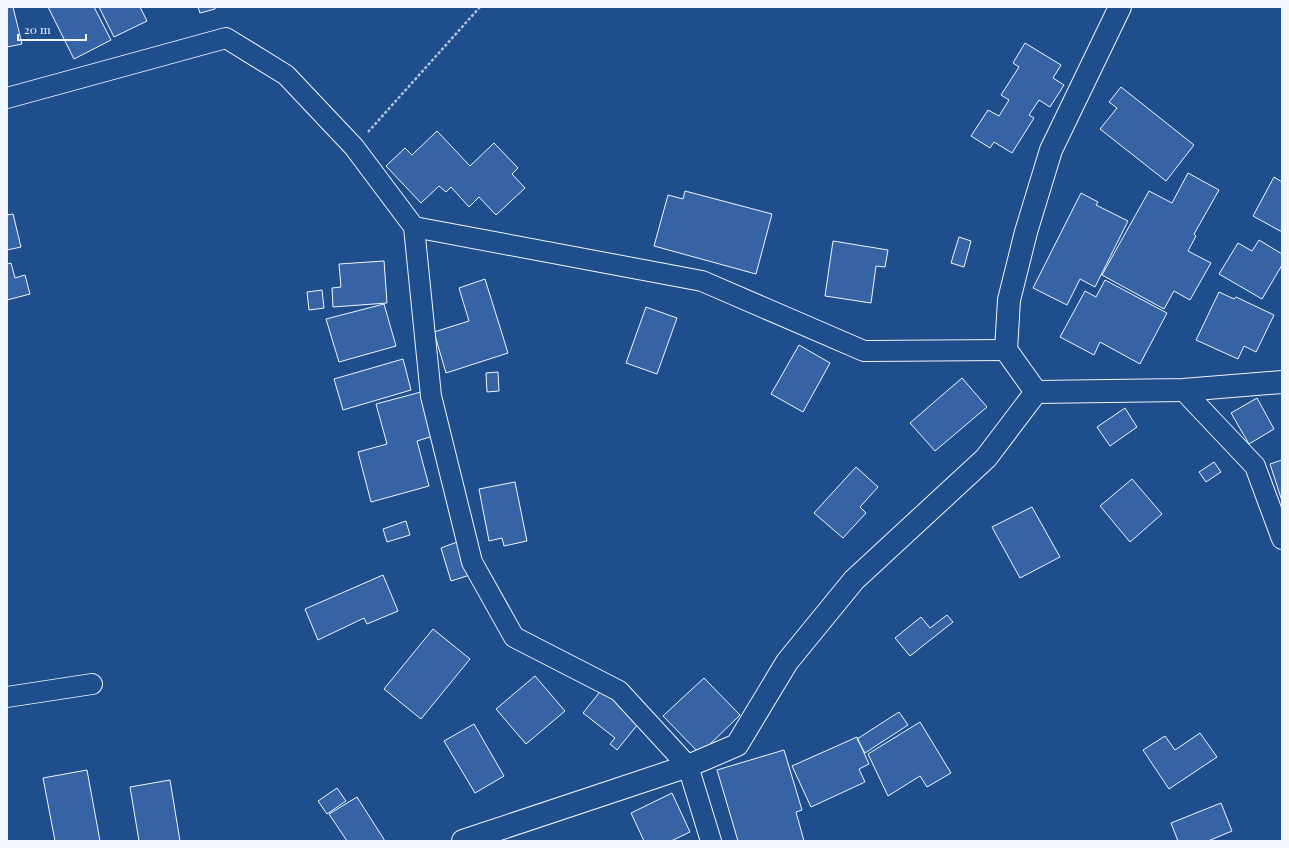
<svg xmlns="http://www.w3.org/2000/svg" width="1289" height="848" font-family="'Playfair Display',serif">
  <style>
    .building { fill: #3563a3; stroke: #f2f6ff }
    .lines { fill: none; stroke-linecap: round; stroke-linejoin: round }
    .street-casing { stroke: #f2f6ff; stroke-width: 22 }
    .secondary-casing { stroke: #f2f6ff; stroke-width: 24 }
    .path { stroke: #b3c4dc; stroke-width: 2.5; stroke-dasharray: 3 2; stroke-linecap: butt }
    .street { stroke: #1f4e8c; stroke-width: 20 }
    .secondary { stroke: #1f4e8c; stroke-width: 22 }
  </style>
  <rect width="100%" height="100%" fill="#1f4e8c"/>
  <path class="building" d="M7,7H13L22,44L7,47Z
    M48,7H94L111,40L74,59Z
    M99,7H140L147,21L114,37Z
    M198,7H215V9L200,13Z
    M1025,43L1061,65L1053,78L1064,85L1050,107L1039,100L1029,115L1034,118L1012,153L994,142L990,148L971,136L988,110L999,116L1009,100L1001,95L1019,67L1013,63Z
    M1121,87L1194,145L1166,181L1100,129L1117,108L1109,102Z
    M437,131L470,166L494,143L518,168L512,174L525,188L496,215L479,197L469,207L451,187L446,192L439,186L421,203L386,166L405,148L412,155Z
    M1188,173L1219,190L1194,234L1196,236L1188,251L1211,263L1190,300L1174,291L1164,309L1102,275L1149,191L1172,203Z
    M1274,177L1282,182V232L1253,216Z
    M685,191L772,214L756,274L654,246L668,195L683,199Z
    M1081,193L1098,202L1096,205L1128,221L1095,287L1080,279L1067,305L1033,288Z
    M13,214L21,247L7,250V215Z
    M959,237L971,241L964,267L951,263Z
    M1259,240L1282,254V265L1262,299L1219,274L1238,243L1252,251Z
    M833,241L888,250L885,267L876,266L871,303L825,296Z
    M384,261L387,303L333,307L332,288L341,287L339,264Z
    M11,263L15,278L25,275L30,294L7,300V264Z
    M485,279L508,353L446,373L434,332L469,321L459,288Z
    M1105,280L1167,313L1140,364L1100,342L1094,355L1060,337L1085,291L1096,297Z
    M322,290L324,308L309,310L307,292Z
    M1219,292L1234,299L1236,297L1274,315L1256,352L1244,346L1238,359L1196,340Z
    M384,304L396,346L339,362L326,319Z
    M646,307L677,318L657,374L626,363Z
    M799,345L830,363L803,412L771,394Z
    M403,359L411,390L343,410L334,379Z
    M498,372L499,391L487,392L486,373Z
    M962,378L987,407L935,451L910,423Z
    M421,392L433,436L417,441L429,486L371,502L358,452L387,444L376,404Z
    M1257,398L1274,429L1249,444L1231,413Z
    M1125,408L1137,427L1110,446L1097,427Z
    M1282,460V501L1270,464Z
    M1214,462L1221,472L1206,482L1199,472Z
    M856,467L878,487L860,507L866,513L843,538L814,513Z
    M1132,479L1162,514L1130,542L1100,506Z
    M515,482L527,541L504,546L502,538L489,541L479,489Z
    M1032,507L1060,557L1020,578L992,527Z
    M406,521L410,535L387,542L383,529Z
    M460,541L470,575L451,581L441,548Z
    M383,575L398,611L367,624L364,618L318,640L305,609Z
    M947,615L953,622L910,656L895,638L921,617L930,628Z
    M433,629L470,659L421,719L384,689Z
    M535,676L565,711L526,744L496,709Z
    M704,678L740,715L700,754L663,716Z
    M603,688L642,719L617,750L610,744L615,738L583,713Z
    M899,712L908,725L865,753L857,739Z
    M920,722L951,773L927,787L920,776L888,796L868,754Z
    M474,724L504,776L475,793L444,741Z
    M1200,733L1217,757L1169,789L1143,750L1165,736L1175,750Z
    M857,737L869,764L859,769L865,782L811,807L792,766Z
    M784,750L802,810L796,812L804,841H738L717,770Z
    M87,770L100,841H55L43,778Z
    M170,780L180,841H139L130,787Z
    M337,788L346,801L327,814L318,801Z
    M672,793L690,832L671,841H644L631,813Z
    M357,797L385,841H347L329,814Z
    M1221,803L1232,831L1208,841H1178L1171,823Z"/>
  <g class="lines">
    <defs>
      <path id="street" d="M7,98L226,38L286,75L354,147L414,227L431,396L472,562L514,637L619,691L688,766L711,841
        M414,227L702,281L864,351L1006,350
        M1183,390L1255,466L1282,539
        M7,697L92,684"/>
      <path id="secondary" d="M1036,392L1183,390L1282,382
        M463,841L688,766L737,745L787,662L854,580L986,458L1036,392L1006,350L1009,300L1026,232L1051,150L1120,7"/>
    </defs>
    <use href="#street" class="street-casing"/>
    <use href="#secondary" class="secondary-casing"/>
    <path class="path" d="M368,132L480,7"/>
    <use href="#street" class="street"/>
    <use href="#secondary" class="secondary"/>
  </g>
  <rect width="1289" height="848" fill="none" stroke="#f2f6ff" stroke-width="16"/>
  <path d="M18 34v6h68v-6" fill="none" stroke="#f2f6ff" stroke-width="2"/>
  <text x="24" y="34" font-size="12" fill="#f2f6ff" stroke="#1f4e8c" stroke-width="3" paint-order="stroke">20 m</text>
</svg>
